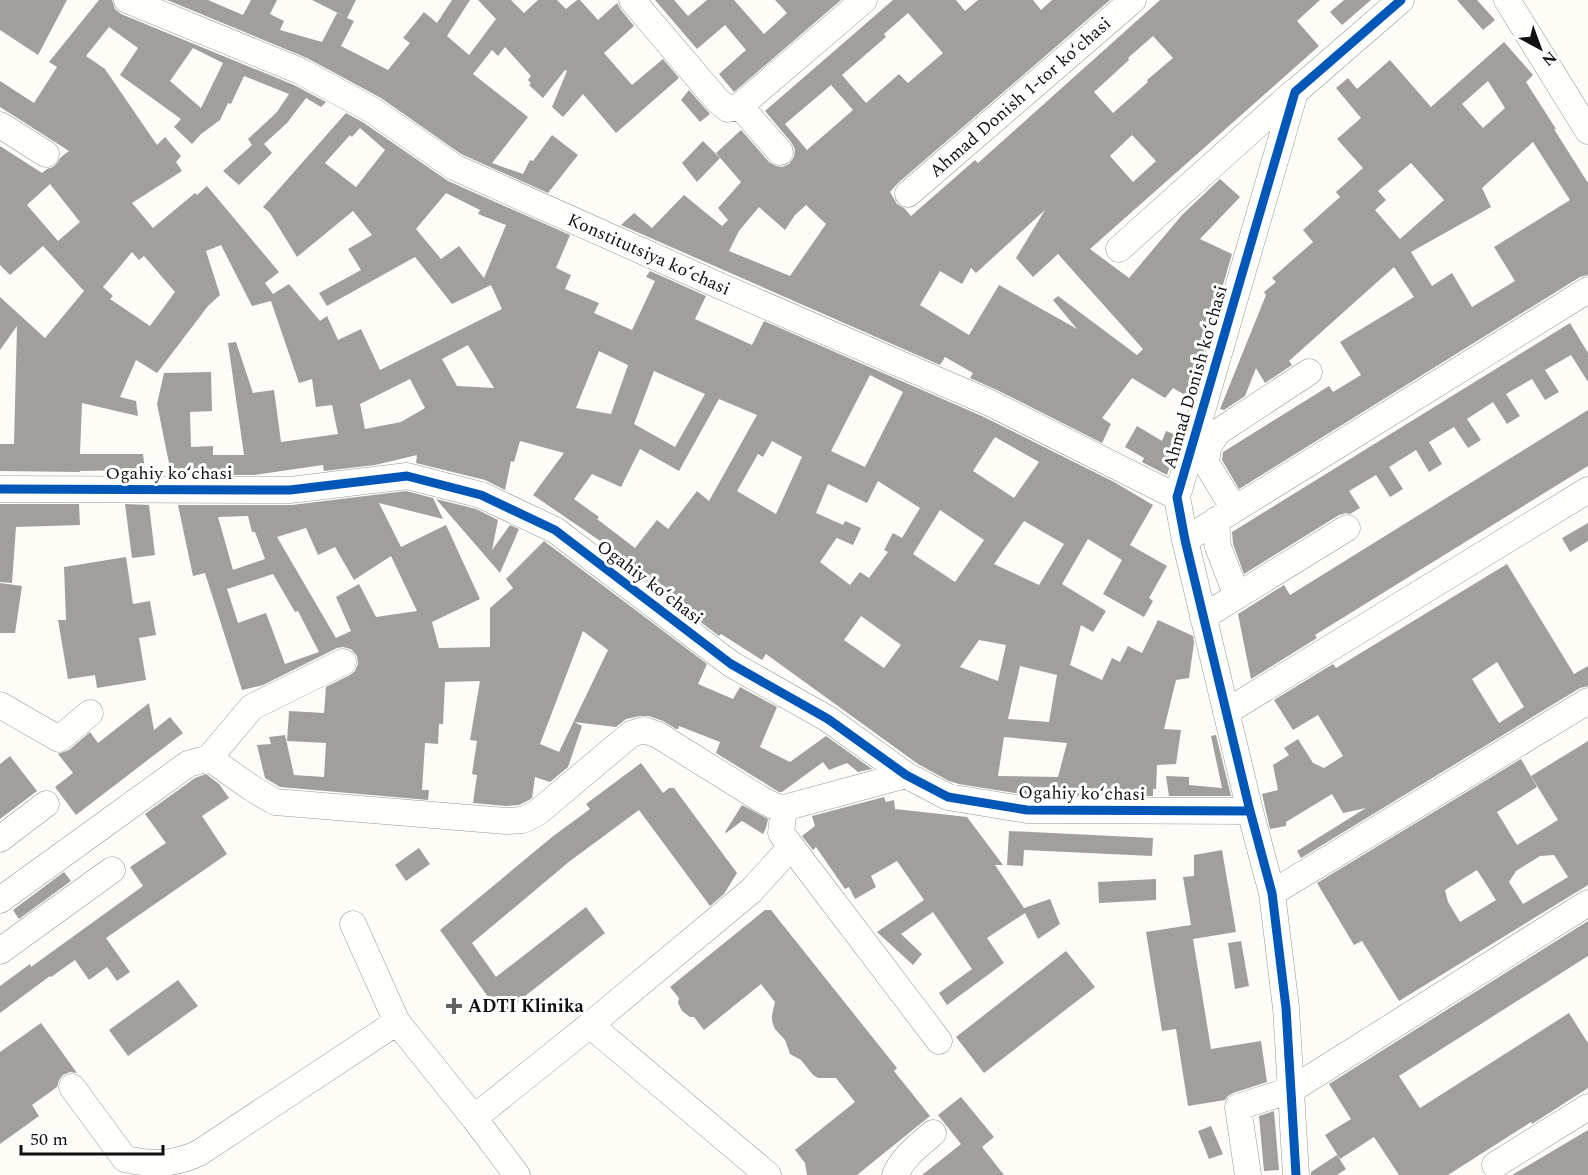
<svg xmlns="http://www.w3.org/2000/svg" width="1588" height="1175" font-family="Spectral,serif">
  <style>
    .building { fill: #a19f9c; fill-rule: evenodd }
    .lines { fill: none; stroke-linecap: round; stroke-linejoin: round }
    .minor-casing { stroke: #979795; stroke-width: 27 }
    .minor { stroke: #fffffe; stroke-width: 26 }
    .cycleway-casing { stroke: #fff; stroke-width: 13 }
    .cycleway { stroke: #0057b8; stroke-width: 9 }
    .poi-dot { fill: #646362; stroke: #fff; stroke-width: 2 }
    .labels { text-anchor: middle; stroke-width: 6; stroke-linejoin: round; paint-order: stroke }
    .street-label { font-size: 18px; fill: #111; stroke: #fff }
    .poi-label { font-size: 18px; font-weight: bold; fill: #111; stroke: #fff; text-anchor: start }
  </style>
  <rect width="100%" height="100%" fill="#fdfcf7"/>
  <path class="building" d="M0,0H67L38,55L0,30Z
    M99,0H112L115,9L121,14L294,85L326,102L321,107L306,98L287,123L264,144L272,153L239,185L223,171L252,145L248,139L277,112L289,94L244,76L231,104L228,103L220,120L201,134L192,144L174,127L181,119L120,75L138,48L109,27L86,56L105,69L157,145L165,137L181,156L176,162L182,171L132,203L153,228L195,193L197,195L207,186L279,272L265,283L273,294L289,284L320,321L327,316L338,340L361,329L380,370L502,309L491,285L452,304L415,257L327,306L319,293L361,270L348,249L372,235L353,211L297,257L270,213L263,207L346,113L364,123L448,181L570,235L556,268L571,275L565,289L599,303L594,313L612,321L632,330L655,281L646,277L650,271L706,296L695,319L752,345L764,321L984,417L1114,482L1153,505L1130,545L1167,566L1149,598L1153,601L1144,617L1103,594L1122,560L1088,539L1062,584L1106,611L1093,632L1081,625L1070,665L1102,680L1112,658L1120,662L1128,646L1142,653L1158,620L1193,636L1194,643L1189,678L1176,680L1164,729L1181,730L1176,764L1157,765L1156,789H1153V796L1028,795L959,784L949,781L918,764L766,654L762,660L721,634L719,636L607,551L609,547L533,495L564,453L520,441L514,462L511,461L505,490L485,480L416,463L417,455L375,465L324,471L323,465L254,475H188L187,472L171,473L157,404L164,373L211,372L212,411L190,412L191,447L213,446V455H244L228,343L236,342L253,393L274,390L281,442L338,434L332,405L316,407L312,379L299,383L271,301L252,306L221,245L206,251L220,295L208,306L157,373L136,360L120,397L136,401L138,416L82,403L80,454H143L145,470L80,471V472L0,471V444H14L17,326L0,350V297L45,338L84,291L43,246L10,275L0,265V146L42,173L47,169L53,167L58,162L60,158L69,151L0,107V81L34,103L57,67L49,62ZM193,48L223,63L201,108L170,81ZM360,128L385,150L356,187L325,163L350,135L352,137ZM50,184L80,222L58,241L27,205ZM446,193L480,210L478,214L506,225L484,278L459,246L441,259L416,229ZM132,252L139,260L144,256L175,292L150,326L110,299L113,296L103,287ZM468,345L494,388L457,386L442,359ZM599,351L628,365L611,414L576,408ZM654,371L705,394L675,447L634,424ZM870,375L903,392L865,467L831,451ZM410,379L425,408L401,422L365,429L360,404ZM719,399L757,415L709,501L697,491L668,529L657,520L635,548L597,519L599,517L574,499L592,474L621,487L640,449L679,471ZM995,437L1039,462L1014,498L973,471ZM772,441L802,457L776,514L737,491L758,454L763,457ZM878,481L920,508L902,538L893,533L884,550L888,552L869,578L860,572L850,585L820,562L838,536L837,538L853,545L861,528L845,521L843,525L816,513L828,484L867,503ZM940,510L984,540L955,582L913,554ZM1024,521L1064,544L1039,585L994,564ZM861,616L901,645L884,668L844,640ZM979,640L1006,645L998,681L960,667ZM1020,666L1057,675L1049,722L1008,719ZM1004,737L1067,743L1058,777L998,776Z
    M167,0H208L243,15L251,0H277L270,14L284,21L280,30L322,42L337,13L344,16L312,0H356L347,18L354,21L341,46L388,70L410,43L403,38L424,12L437,23L452,0H470L447,36L469,55L496,19L478,0H511L524,13L538,0H557L566,9L577,0H580L598,20L617,3L621,10L634,26L604,53L632,85L663,59L679,78L616,133L583,94L563,117L552,107L567,71L565,70L543,98L529,85L531,83L528,80L531,76L505,47L498,56L492,50L473,74L528,117L492,163L523,174L530,160L533,161L552,135L578,155L548,193L461,154L381,98L307,58Z
    M655,0H674L688,16L707,0H734L764,34L787,13L775,0H841L734,92L719,74L746,50L725,25L697,49Z
    M893,0H956L965,11L978,0H1033L1041,10L1052,0H1110L898,183L890,192L897,204L904,208L911,216L975,160L978,163L1160,0H1320L1297,21L1319,46L1090,249L1129,278L1182,215L1220,179L1240,197L1200,239L1232,254L1190,398L1173,388L1165,398L1132,378L1102,418L1111,424L1102,443L997,390L970,378L973,373L945,357L940,365L621,225L634,213L652,228L684,195L722,226L728,220L718,208L741,182L716,153L741,130L769,162L776,166L782,167L789,164L794,157L795,149L791,142L765,111ZM908,13L943,53L908,83L899,74L866,103L842,75L886,37L884,34ZM1153,36L1173,58L1147,80L1148,82L1113,113L1094,92L1129,60L1128,58ZM831,85L853,110L807,150L785,124ZM1132,135L1156,161L1133,182L1110,156ZM806,205L826,224L790,276L729,251L739,231L759,207L785,230L795,215ZM1045,210L1016,258L1033,277L1058,254L1143,349L1137,355L1058,296L1053,300L1077,329L999,285L969,335L920,305L940,271L962,284L971,268L976,273Z
    M1344,0H1371L1342,25L1330,12Z
    M1457,0H1477L1495,20L1483,30Z
    M1504,42L1533,75L1526,82L1556,129H1554L1588,183V275L1580,277L1239,489L1222,460L1223,452L1329,386L1333,392L1361,375L1340,342L1414,297L1394,267L1289,361L1292,365L1265,383L1256,368L1245,396L1224,410L1220,409L1266,295L1264,292L1276,282L1272,278L1313,242L1303,230L1340,197L1336,192L1363,168L1337,139L1361,118L1336,88L1348,78L1357,89L1390,60L1431,107ZM1488,81L1505,108L1483,128L1462,104ZM1533,142L1570,200L1494,247L1515,281L1472,307L1452,273L1432,286L1411,252L1491,207L1482,188ZM1411,163L1444,200L1400,239L1375,210L1386,200L1378,191Z
    M689,90L710,114L700,122L681,100Z
    M703,141L720,158L697,182L682,163Z
    M1570,323L1588,353V382L1571,355L1545,370L1559,392L1545,400L1532,379L1506,394L1520,416L1507,424L1493,402L1467,419L1481,440L1468,448L1454,427L1429,442L1442,464L1429,472L1416,450L1389,467L1403,489L1390,497L1376,475L1349,491L1360,508L1350,514L1346,513L1339,515L1244,574L1233,544L1232,532Z
    M1588,410V466L1315,635L1317,638L1251,679L1238,614L1284,585L1290,595Z
    M1137,426L1162,441L1166,431L1179,436L1167,475L1142,462L1144,458L1125,447Z
    M406,491L433,498L443,519L379,503L401,547L446,525L480,599L432,622L439,648L490,647V608L513,588L506,579L544,541L707,664L698,684L733,699L740,687L777,707L760,747L790,762L826,736L872,769L858,772L847,763L829,770L823,762L782,792H779L716,753L720,742L679,726L678,729H676L663,721L649,716H640L626,719L616,727L574,722L582,726L568,767L550,782L535,777L532,798L529,800L519,805L506,806L473,803L477,775L472,774L477,741L470,740L480,681L445,682L443,724H439L438,744L425,743L422,790H429L428,800L280,787L265,778L257,745L271,744L269,737L285,735L294,775L324,777L326,743L287,741L289,711L324,713L326,687L350,675L355,671L358,664L357,656L351,649L343,647L337,648L263,685L242,690L205,573L193,576L178,505H292ZM248,516L252,532H255L265,559L233,570L218,517ZM306,528L318,555L335,547L354,580L391,556L417,611L376,617L359,584L336,597L351,631L336,638L277,537ZM273,574L295,612L298,611L319,652L285,664L266,613L238,623L227,589ZM583,631L608,650L559,752L540,744Z
    M436,499L476,509L498,520L492,550L510,525L519,529L500,573Z
    M0,504H79L80,525L16,527L12,583L0,582Z
    M125,504L149,505L155,555L132,558Z
    M1588,523V541L1570,552L1562,538Z
    M126,557L133,604L150,601L156,635L139,638L146,680L97,688L95,675L68,679L58,620H66L64,567Z
    M1507,564L1574,674L1588,666V686L1580,688L1301,858L1297,851L1366,808L1343,813L1332,794L1286,822V826L1270,829L1262,794L1278,790L1273,765L1289,755L1284,748L1298,739L1313,763L1324,768L1343,756L1318,715L1293,730L1274,700L1333,664L1336,668ZM1497,662L1524,707L1499,723L1472,679Z
    M0,583L22,586L15,633H0Z
    M149,703L154,730L170,717L183,733L76,815L55,787L73,773L58,754L69,750L90,732L98,743Z
    M1216,735L1231,796H1169L1166,776L1189,777V785L1222,788L1211,736Z
    M1588,741V885L1399,1001L1362,941L1354,945L1317,883L1521,759L1537,787L1497,812L1517,845L1558,820L1531,776ZM1554,855L1568,877L1523,904L1509,882L1516,871L1540,856ZM1477,870L1496,900L1460,922L1448,902L1445,890Z
    M10,756L37,791L0,819V764Z
    M641,763L663,793L669,788H674L737,873L724,894L710,906L639,810L570,861L472,943L496,977L586,907L605,933L501,1015L440,930L552,837L590,809L586,804Z
    M206,774L219,784L229,798L202,816L227,854L106,938L130,972L117,981L107,967L89,980L75,960L51,977L50,976L0,1013V986L30,964L31,967L143,886L130,867L166,843L145,814L195,778Z
    M884,797L886,802L894,800L895,809L967,817L1003,865H995L1024,908L1050,899L1060,924L1038,939L1025,913L987,938L1004,963L947,1005L939,993L972,969L933,912L901,934L922,954L913,965L877,932L924,900L897,861L871,876L876,887L855,899L849,887L845,889L816,847L813,850L802,836L815,826L812,816Z
    M742,805L768,819L766,828L763,834L742,821L726,833L725,832Z
    M1009,831L1153,838L1152,856L1024,850L1023,866L1007,865Z
    M419,848L430,864L406,881L395,865Z
    M1222,850L1236,932L1193,939L1211,1049L1261,1041L1267,1082L1233,1093L1228,1096L1225,1100L1188,1106L1176,1029L1162,1031L1146,932L1191,925L1183,877L1194,876V855Z
    M64,872L71,881L19,919L13,910Z
    M1156,879V900L1099,903L1098,882Z
    M765,910H771L897,1068L894,1071L930,1116L857,1175H807L805,1163L795,1150L855,1102L836,1078H818L813,1075L801,1060L790,1054L785,1040L775,1029L772,1021V1015L775,1002L761,984L704,1030L694,1017H690L682,1011L678,1003L679,998L670,987Z
    M1588,921V956L1399,1076L1420,1108L1569,1013L1588,1043V1088L1532,1124L1531,1122L1448,1175H1399L1374,1137L1340,1159L1325,1135L1351,1119L1329,1084Z
    M1241,941L1249,986L1235,989L1228,943Z
    M1066,951L1095,987L984,1073L956,1037Z
    M178,980L198,1006L128,1056L109,1030Z
    M41,1023L77,1073L70,1072L63,1075L59,1080L57,1087L32,1105L39,1116L0,1144V1052Z
    M961,1097L994,1137L982,1147L1004,1175H922L961,1144L938,1115Z
    M1274,1111L1279,1170L1264,1171L1259,1116Z
    M1211,1126L1223,1154L1209,1159L1198,1131Z
    M1588,1130V1175H1512Z
    M1337,1155L1346,1169L1337,1175H1311V1172Z"/>
  <g class="lines">
    <defs>
      <path id="minor" d="M127,0L300,71L372,110L454,167L718,285L990,403L1177,497
        M632,0L718,101L728,109L740,106L864,0
        M1507,0L1588,131
        M740,106L780,152
        M0,125L46,154
        M908,194L1133,0
        M1119,249L1294,92
        M0,489L290,490L407,476L481,495L555,530L731,664L828,719L906,775L948,797L1027,810L1250,811
        M1234,509L1206,463L1208,447L1218,432L1309,372
        M1216,520L1218,547L1237,596
        M1185,540L1588,290
        M1203,617L1347,528
        M0,705L59,739L90,713
        M1226,712L1588,490
        M209,758L252,707L343,662
        M784,808L781,833L939,1041
        M0,839L46,804
        M1272,893L1588,701
        M0,900L188,764L209,758L250,787L275,802L506,821L523,820L537,813L631,734L644,730L658,735L759,798L774,806L784,808L906,775
        M353,924L397,1022L474,1118L517,1175
        M0,951L112,870
        M590,1025L768,1175
        M72,1087L125,1159C153,1165 173,1165 199,1153L397,1022
        M474,1118L590,1025L751,891L791,847
        M1495,1165L1588,1107
        M895,1175C903,1157 918,1146 933,1133
        M1248,1175L1238,1107L1291,1090L1588,903
        M1296,1175L1286,1008L1272,893L1250,811L1185,540L1177,497L1295,92L1401,0"/>
    </defs>
    <use href="#minor" class="minor-casing"/>
    <use href="#minor" class="minor"/>
    <defs>
      <path id="cycleway" d="M0,489L290,490L407,476L481,495L555,530L731,664L828,719L906,775L948,797L1027,810L1250,811
        M1296,1175L1286,1008L1272,893L1250,811L1185,540L1177,497L1295,92L1401,0"/>
    </defs>
    <use href="#cycleway" class="cycleway-casing"/>
    <use href="#cycleway" class="cycleway"/>
  </g>
  <path class="poi-dot" d="M451 997h6v6h6v6h-6v6h-6v-6h-6v-6h6z"/>
  <g class="labels">
    <g class="street-label">
      <text transform="translate(1020 97) rotate(-41)" y="6">Ahmad Donish 1-tor koʻchasi</text>
      <text transform="translate(649 254) rotate(24)" y="6">Konstitutsiya koʻchasi</text>
      <text transform="translate(1195 377) rotate(-74)" y="6">Ahmad Donish koʻchasi</text>
      <text x="169" y="479">Ogahiy koʻchasi</text>
      <text transform="translate(650 582) rotate(37)" y="6">Ogahiy koʻchasi</text>
      <text transform="translate(1082 793) rotate(1)" y="6">Ogahiy koʻchasi</text>
    </g>
    <g class="poi-label">
      <text x="468" y="1012">ADTI Klinika</text>
    </g>
  </g>
  <g transform="translate(1540 48) rotate(139)" stroke="#ffffff" stroke-width="4.5" paint-order="stroke">
  <path d="M0-4.5L10 22L0 15L-10 22Z" fill="#111111"/>
  <text y="-9" font-size="16" font-weight="bold" text-anchor="middle" fill="#111111">N</text>
  </g>
  <path d="M21 1145v9h142v-9" fill="none" stroke="#111111" stroke-width="3"/>
  <text x="30" y="1145" font-size="18" fill="#111111" stroke="#ffffff" stroke-width="4.5" paint-order="stroke">50 m</text>
</svg>
